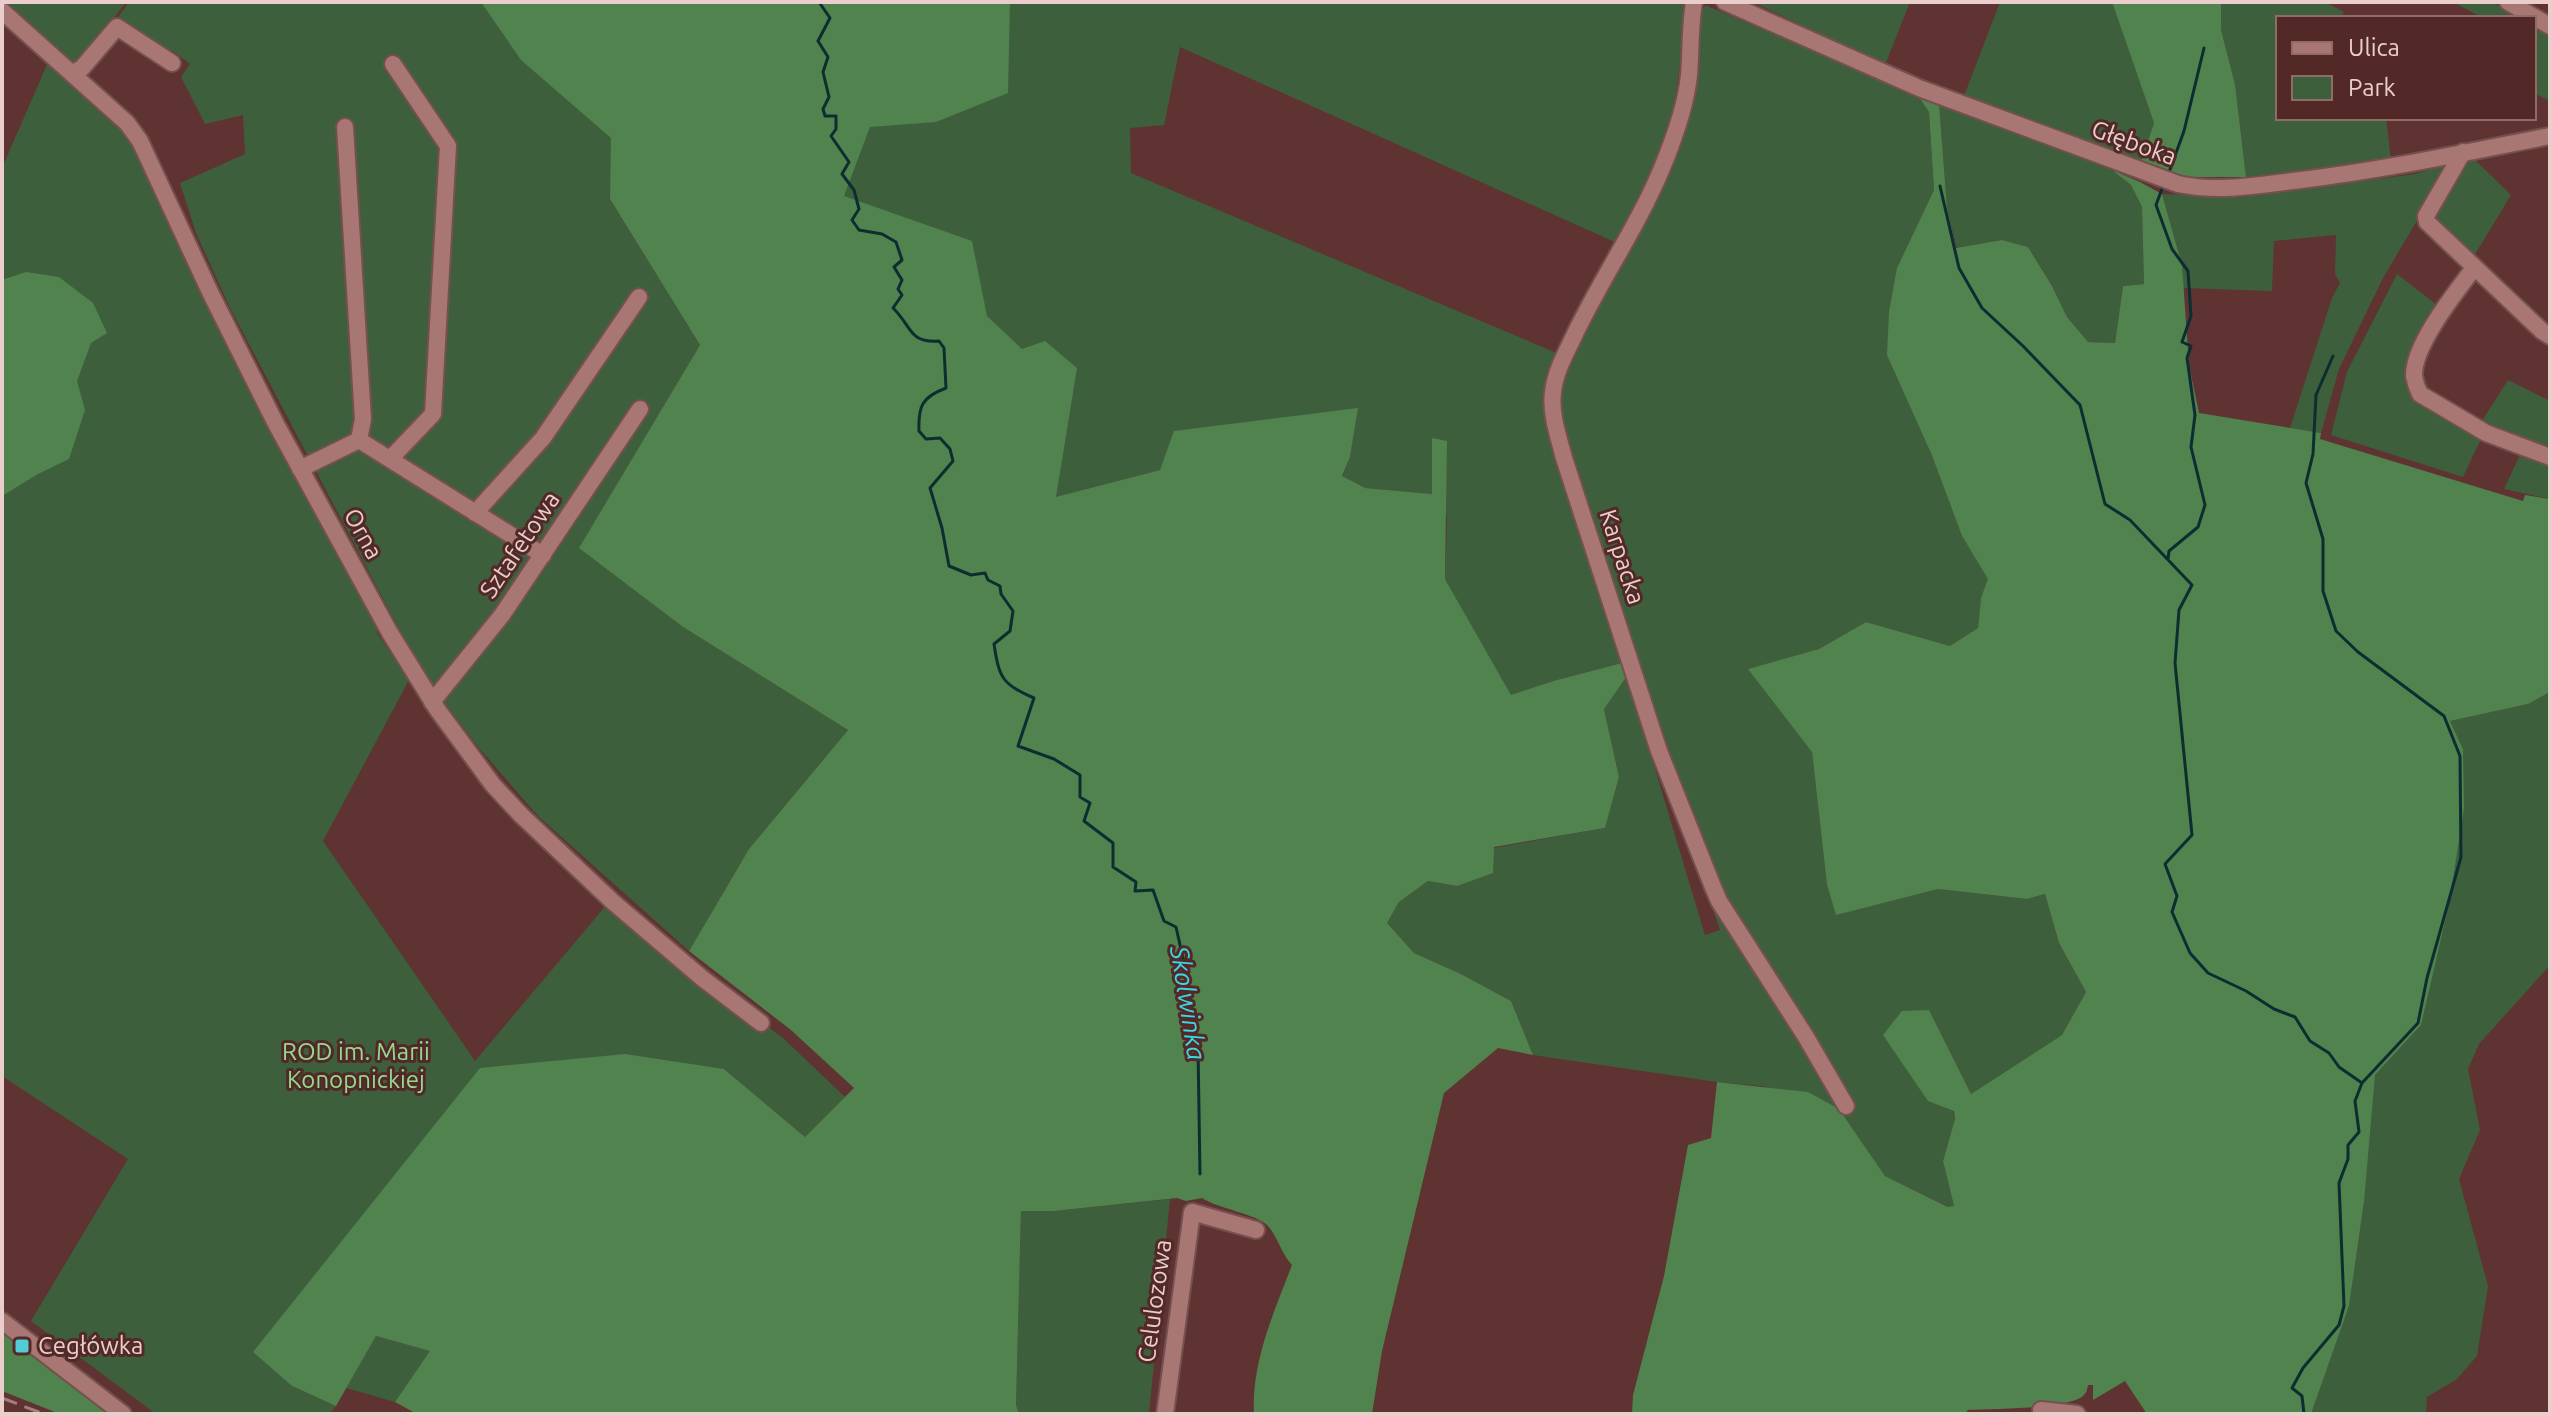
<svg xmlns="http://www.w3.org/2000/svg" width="2552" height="1416" font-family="Ubuntu,sans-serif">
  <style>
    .green { fill: #3e5f3c }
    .forest { fill: #51834e }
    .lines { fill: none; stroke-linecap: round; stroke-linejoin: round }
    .stream { stroke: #0d2e31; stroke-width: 3 }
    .minor-casing { stroke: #74504f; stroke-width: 20 }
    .minor { stroke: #a87673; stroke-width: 16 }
    .rail { stroke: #a27e7c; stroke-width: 3; stroke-dasharray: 16 8; stroke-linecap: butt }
    .poi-dot { fill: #52ccd6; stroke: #532928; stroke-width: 3 }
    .labels { text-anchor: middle; stroke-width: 6; stroke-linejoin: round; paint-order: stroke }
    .street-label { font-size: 24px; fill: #eacecc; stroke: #532928 }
    .park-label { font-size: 24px; fill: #93da8e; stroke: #532928 }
    .poi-label { font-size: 24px; fill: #eacecc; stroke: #532928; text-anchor: start }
    .water-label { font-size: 26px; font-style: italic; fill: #3ad8e4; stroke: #532928 }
  </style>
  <rect width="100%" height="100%" fill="#5f3332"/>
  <path class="green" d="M7,2H126L77,67Z
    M129,2H1688L1673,117L1655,166L1617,243L1180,47L1164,125L1130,128L1131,173L1559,354L1546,382L1548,415L1622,663L1553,681L1511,696L1445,579L1447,519L1432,439V494L1365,488L1342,477L1350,457L1358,408L1160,470L1087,489L1220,877L1186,1201L973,940L612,138L610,199L700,345L580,548L683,627L848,730L749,849L689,951L538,816L479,748L441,698L417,663L230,308L196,233L180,183L245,154L243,115L205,124L181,77L190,64L172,50L168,55L116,20Z
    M1753,2H1910L1885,65Z
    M2000,2H2112L2154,123L2140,165L1964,96Z
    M2221,2H2325L2344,12L2341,18H2278V118H2386L2391,160L2246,177L2235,84L2221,30Z
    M2453,2H2492L2521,18H2483Z
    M1705,5L1917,94L1929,112L1934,190L1897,268L1931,453L1962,536L1989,580L1981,598L1978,628L1950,646L1866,622L1819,649L1749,669L1812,752L1827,885L1836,914L1938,889L2027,899L2045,894L2059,943L2086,992L2062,1035L1971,1094L1929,1010L1955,1119L1943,1161L1954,1206L1949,1207L1885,1176L1839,1109L1762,1086L1717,1082L1533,1055L1511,1001L1461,974L1414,953L1387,923L1399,902L1428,881L1457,886L1494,848L1605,828L1619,777L1604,708L1627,676L1705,935L1720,930L1688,835L1562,423L1560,394L1569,365L1668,172L1698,20Z
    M2534,25L2550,34V101L2534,93Z
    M49,60L129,133L176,240L327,536L379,623L377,633L409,680L323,841L475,1061L608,903L784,1039L845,1097L805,1137L724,1069L254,1351L292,1386L336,1406L329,1414H156L31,1321L128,1159L2,1076V168Z
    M1939,103L2112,170L2131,185L2142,207L2144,284L2123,286L2115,343L2088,342L2067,317L2052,286L2028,247L2002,240L1957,248L1947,208Z
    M2471,156L2511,195L2474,256L2434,221L2433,215L2468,157Z
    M2451,163L2383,278L2339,369L2321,433L2290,428L2332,298L2340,283L2335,274L2336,235L2274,241L2272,291L2183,288L2182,265L2162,194L2243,197L2415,174Z
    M2397,274L2437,305L2408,366L2411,395L2450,422L2481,439L2463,477L2331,435L2347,372Z
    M2508,380L2550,401V499L2504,489L2526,442L2480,424Z
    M2550,692V965L2479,1044L2468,1069L2480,1130L2459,1179L2488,1286L2477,1356L2457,1379L2427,1397L2426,1414H2311L2349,1306L2364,1202L2353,1140L2375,1075L2421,1025L2463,749L2450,721L2528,704Z
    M1170,1199L1149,1414H1019L1016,1405L1021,1210L1054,1211Z
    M376,1336L431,1351L395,1402L346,1388Z"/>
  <path class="forest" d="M481,2H1010L1008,93L936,122L870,127L844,196L972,241L987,316L1022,349L1045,341L1077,368L1056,497L1160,470L1174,431L1358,408L1350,457L1342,476L1365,488L1432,494V438L1447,441L1445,579L1511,695L1553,681L1622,663L1627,676L1604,709L1619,777L1605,828L1494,847L1493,873L1457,886L1428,881L1399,902L1387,923L1414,953L1461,974L1511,1001L1533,1055L1498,1048L1444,1093L1382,1351L1372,1414H1254C1251,1363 1274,1312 1292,1265C1281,1253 1278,1237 1268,1226C1257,1214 1219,1209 1202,1198L1186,1201L1177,1198L1054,1211H1021L1016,1405L1019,1414H417L395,1402L430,1351L376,1336L336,1406L292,1386L253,1352L480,1068L625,1054L724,1069L805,1137L854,1088L791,1030L689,951L749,849L848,730L683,627L579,548L700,345L610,199L611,138L521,60Z
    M2112,2H2221V30L2235,84L2246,177H2171L2140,165L2154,123Z
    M1917,94L1939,103L1947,208L1956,248L2002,240L2028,247L2052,286L2067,317L2088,342L2115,343L2123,286L2144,284L2142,207L2131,185L2112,170L2140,182L2162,194L2182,265L2189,365L2199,413L2321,433L2320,439L2523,501L2525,495L2550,499V692L2528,704L2450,721L2463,749L2464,808L2449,904L2421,1025L2375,1075L2364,1202L2349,1306L2311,1414H2147L2125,1381L2093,1400V1385H2088C2087,1390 2087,1392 2083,1396C2068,1409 1990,1409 1968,1410L1965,1414H1632L1633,1395L1664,1276L1688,1145L1711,1138L1717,1082L1808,1092L1839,1109L1885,1176L1948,1207L1954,1206L1943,1161L1955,1119L1954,1111L1928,1101L1883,1035L1902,1011L1929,1010L1971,1094L2062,1035L2086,992L2059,943L2045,894L2027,899L1938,889L1836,915L1827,885L1812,752L1748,669L1819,649L1866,622L1950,646L1978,628L1981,598L1988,579L1962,536L1931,453L1887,355L1889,312L1897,268L1934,190L1929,112Z
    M26,272L59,277L93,303L107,333L91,343L77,381L85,410L69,459L38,474L2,496V280Z
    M2,1329L114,1414H60L2,1391Z"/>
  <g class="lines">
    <path class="stream" d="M819,2L830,18L818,41L828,57L823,72L829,97L823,109L825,116H836V129L831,136L849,162L842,174L854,190L859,209L852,220L859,230L882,234L896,242L902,260L894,267L902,280L898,289L902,295L893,308C912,326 908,343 939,341L944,348L946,388C922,397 918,406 919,431L926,439L940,438L950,449L953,461L930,488L942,528L949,566L971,575L985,573L988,580L1000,586L1001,594L1013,611L1010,631L994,644C999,677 1002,685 1034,698L1018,746L1054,759L1080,775V797L1090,803L1084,821L1113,843V867L1136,882L1135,891L1153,890L1164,921L1176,927L1185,967L1198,1048L1200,1174
      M2168,175L2184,131L2204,48
      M1940,186L1959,268L1982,308L2023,346L2080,405L2105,504L2130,520L2192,585L2179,610L2175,663L2192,835L2165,864L2177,896L2172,912L2190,953L2208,973L2246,991L2274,1009L2295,1017L2310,1041L2329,1053L2339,1067L2362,1083
      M2163,186L2156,205L2172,249L2188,271L2191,316L2182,342L2191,346L2187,358L2195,415L2191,447L2205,505L2198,527L2169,551L2168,559
      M2304,1414L2302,1396L2292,1388L2303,1368L2339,1325L2344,1306L2339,1183L2348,1159V1145L2359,1132L2355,1101L2362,1083L2418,1023L2427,978L2461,857L2460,756L2444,716L2358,652L2336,631L2323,591V539L2306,483L2313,454L2316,395L2333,356"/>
    <defs>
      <path id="minor" d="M1694,2C1690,26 1691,50 1689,75C1686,106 1674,139 1662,168C1638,226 1601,279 1574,336C1566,353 1555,372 1553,392C1550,414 1559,438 1564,458L1659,751L1713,887L1719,901L1806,1037L1846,1106
        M1725,2L1919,88L2178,184C2221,193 2258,185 2301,180C2385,170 2467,152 2550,136
        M2508,2L2550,26
        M2,11L127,123L140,141L210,292L276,424L390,633L437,709L493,785L521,815L613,902L702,978L761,1023
        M73,73L82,68L117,27L172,63
        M345,127L363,419L359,440
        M2463,152L2426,216L2427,222L2542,331L2550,336
        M2474,268C2456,292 2413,345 2414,376C2415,382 2417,388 2420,394L2486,433L2550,457
        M390,459L433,414L448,146L393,64
        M300,469L359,440L543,555
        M475,513L543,438L639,297
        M432,702L502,615L640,409
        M2,1321L123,1414
        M2041,1410L2077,1414
        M1165,1414L1192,1212L1256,1230"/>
    </defs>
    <use href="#minor" class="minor-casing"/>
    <use href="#minor" class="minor"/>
    <path class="rail" d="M2,1398L44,1414"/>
  </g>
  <rect class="poi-dot" x="14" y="1338" width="16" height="16" rx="4"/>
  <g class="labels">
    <g class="street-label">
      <text transform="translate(2134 143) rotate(20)" y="8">Głęboka</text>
      <text transform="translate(363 534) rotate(61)" y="8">Orna</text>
      <text transform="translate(520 545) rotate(-56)" y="8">Sztafetowa</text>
      <text transform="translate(1622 557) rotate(72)" y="8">Karpacka</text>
      <text transform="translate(1155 1301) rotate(-82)" y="8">Celulozowa</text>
    </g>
    <g class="park-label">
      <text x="356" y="1060">ROD im. Marii<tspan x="356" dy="28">Konopnickiej</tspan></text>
    </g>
    <g class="poi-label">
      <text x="38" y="1354">Cegłówka</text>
    </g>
    <g class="water-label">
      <text transform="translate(1188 1003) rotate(81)" y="9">Skolwinka</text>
    </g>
  </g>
  <rect width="2552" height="1416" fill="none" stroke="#eacecc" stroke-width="8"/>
  <rect x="2276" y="16" width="260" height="104" fill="#532928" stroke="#8f6b6a" stroke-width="2"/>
  <rect x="2292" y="42" width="40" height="12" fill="#a87673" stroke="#8f6b6a" stroke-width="2"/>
  <text x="2348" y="56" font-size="24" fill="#eacecc">Ulica</text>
  <rect x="2292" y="76" width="40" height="24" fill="#3e5f3c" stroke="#8f6b6a" stroke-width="2"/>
  <text x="2348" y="96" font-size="24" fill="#eacecc">Park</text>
</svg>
